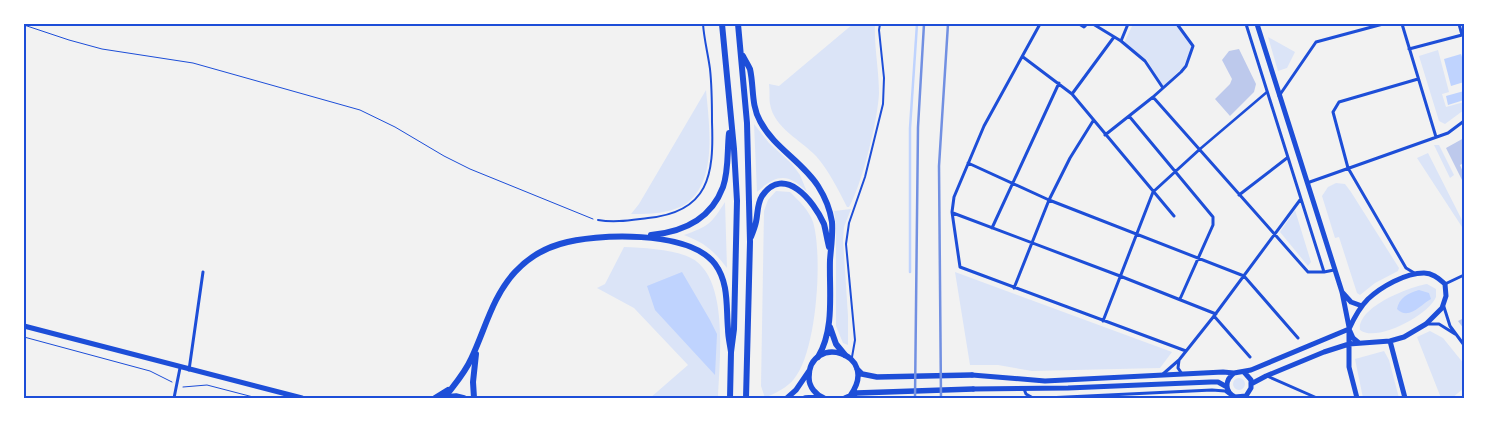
<svg xmlns="http://www.w3.org/2000/svg" width="1488" height="422" font-family="'Playfair Display',serif">
  <style>
    .green { fill: #dbe4f7 }
    .water { fill: #bfd3fe }
    .lines { fill: none; stroke-linecap: round; stroke-linejoin: round }
    .stream { stroke: #bfd3fe; stroke-width: 2.5 }
    .building { fill: #bdc9ec }
    .path { stroke: #1d4ed8; stroke-width: 1 }
    .service { stroke: #1d4ed8; stroke-width: 2 }
    .pedestrian { stroke: #1d4ed8; stroke-width: 2.5 }
    .minor { stroke: #1d4ed8; stroke-width: 3 }
    .secondary { stroke: #1d4ed8; stroke-width: 5 }
    .primary { stroke: #1d4ed8; stroke-width: 5 }
    .trunk { stroke: #1d4ed8; stroke-width: 5.5 }
    .motorway { stroke: #1d4ed8; stroke-width: 6 }
    .rail { stroke: #7290e2; stroke-width: 2.5 }
    .neatline { fill: none; stroke: #1d4ed8; stroke-width: 2 }
  </style>
  <rect width="100%" height="100%" fill="#f2f2f2"/>
  <path class="green" d="M853,24H875C874,47 879,70 879,93C878,119 862,185 849,207H847C838,189 829,171 816,156C801,140 774,128 770,104C769,98 770,91 769,84L779,86Z
    M1133,24H1176L1192,48L1183,67L1163,87L1147,60L1124,43Z
    M1268,37L1295,52L1287,68L1278,71Z
    M1438,50L1449,92L1442,94L1446,107L1464,102V110L1445,124L1439,121L1419,56Z
    M706,90C709,123 718,180 687,203C671,214 649,214 631,214L639,204Z
    M754,124L769,143L792,164L800,175L807,192C788,173 777,174 757,192Z
    M1434,145H1439L1454,175L1450,178Z
    M1428,153L1464,224V230L1417,158Z
    M1336,183L1345,184L1351,192L1399,268L1398,271L1375,283L1360,295L1357,293L1339,237L1335,238L1322,196L1328,187Z
    M776,191L790,192C798,200 809,210 813,222C823,255 817,352 794,379C787,388 775,393 765,398L761,386L764,211L768,200Z
    M725,202L727,268C713,250 705,243 684,235C709,226 711,224 725,202Z
    M851,209L844,227L843,240L848,316V345L843,343L836,326V226L834,211Z
    M1295,210L1311,262L1308,266L1280,232Z
    M624,247C644,248 673,249 691,258C730,278 719,362 718,398H650L688,365L634,308L597,288L605,284Z
    M955,272L1172,352L1160,368L1032,371L998,365H970Z
    M1427,284L1436,289C1436,291 1436,295 1436,297C1429,315 1376,343 1360,330C1357,307 1409,287 1427,284Z
    M1430,331L1443,338L1464,364V388L1452,398H1441L1417,337Z
    M1384,351L1389,360L1399,398H1363L1355,359Z
    M1233 384a6 6 0 1 1 12 0a6 6 0 1 1-12 0Z"/>
  <path class="water" d="M1461,54L1464,63V82L1451,86L1444,59Z
    M1464,91V100L1448,105L1446,96Z
    M682,272L710,320L717,334L715,375L655,310L647,286Z
    M1419,290L1429,293L1431,299C1421,304 1409,321 1397,309C1399,298 1408,293 1419,290Z"/>
  <g class="lines">
    <path class="stream" d="M910,272V128L917,24"/>
  </g>
  <path class="building" d="M1239,49L1256,84L1254,92L1230,116L1215,99L1230,84L1232,79L1222,60L1229,51Z
    M1464,138V163L1460,165L1463,172L1464,171V184L1446,148Z
    M1464,318V329L1458,321Z"/>
  <g class="lines">
    <path class="path" d="M24,25L69,40L102,49L193,63L360,110L395,127L444,156L470,169L593,219
      M24,337L150,371L172,382
      M183,387L207,385L257,398"/>
    <path class="service" d="M598,220C615,223 631,220 648,218C709,212 714,175 712,122C712,104 712,87 710,69C708,54 704,39 703,24
      M852,357L855,340L846,244L849,223L865,177L883,104L884,78L879,30L880,24"/>
    <path class="pedestrian" d="M1200,149L1267,92
      M1462,398L1464,396"/>
    <path class="minor" d="M1040,24L984,126L954,197L952,212L960,267L1186,351
      M1079,24L1084,27L1087,24
      M1093,24L1121,41L1145,61L1163,88
      M1246,24L1324,272
      M1402,24L1436,137
      M1121,41L1128,24
      M1409,49L1462,35L1459,24
      M1023,57L1072,94L1174,216
      M1072,94L1114,37
      M1279,96L1316,42L1383,24
      M1153,97L1308,272H1324L1334,270
      M1129,116L1213,217V225L1180,299
      M1105,135L1153,97L1181,72L1186,66L1193,46L1177,24
      M968,163L1049,200L1244,276L1298,338
      M1307,183L1448,133L1464,121
      M1239,195L1287,158
      M953,213L1120,276L1216,314
      M992,228L1059,83
      M1406,268L1348,168L1333,112L1339,102L1418,79
      M1406,268L1416,274
      M1445,284L1464,275
      M1014,288L1049,200L1070,158L1093,121
      M1444,307L1450,326L1464,345
      M1214,316L1250,357
      M1103,321L1153,192L1200,149
      M1427,324H1439L1455,334
      M1179,360L1214,316L1300,200
      M189,370L203,272
      M1163,374L1179,360L1178,368L1182,374
      M1267,376L1317,398
      M1024,389L1026,394L1033,398
      M174,398L180,368
      M1046,398L1212,390L1225,391L1229,394"/>
    <path class="secondary" d="M1257,24L1342,292L1349,327
      M1342,292L1351,302L1362,306
      M1349,332V367L1357,398
      M1390,341L1405,398
      M1244,372L1251,380V388L1246,396L1235,397C1224,391 1225,380 1234,373L1251,370L1349,329
      M972,375L1045,381L1223,372L1234,373
      M1251,384L1266,376L1324,352L1349,344L1390,341L1404,337L1426,324L1442,308L1446,296L1445,284C1439,279 1433,273 1424,273C1405,273 1381,287 1368,299C1359,308 1354,318 1349,329L1353,338L1359,343
      M973,389L1068,388L1211,382H1218L1227,387"/>
    <path class="primary" d="M24,326L302,398"/>
    <path class="trunk" d="M857,369L862,374L877,377L972,375
      M444,397L456,396L464,398
      M787,398L796,390L809,371
      M805,398L820,397
      M824,398C816,395 809,387 809,378C808,333 882,352 850,396
      M845,398L857,393L973,389"/>
    <path class="motorway" d="M722,24L734,149L737,201L734,329L731,352L730,398
      M738,24L747,123L750,242L746,398
      M743,56C745,60 748,65 750,69C754,87 751,105 760,121C774,148 802,161 818,186C825,197 830,209 832,222C833,234 831,247 830,260C829,291 835,329 818,357
      M651,235C683,232 711,219 723,187C729,170 727,150 729,133
      M751,237C753,232 755,227 756,222C758,213 757,204 762,196C784,164 814,201 824,224C826,232 827,239 829,247
      M830,327L836,344L845,355
      M445,397C454,385 465,373 471,359C485,330 492,297 515,272C527,259 543,249 560,244C596,233 689,230 715,264C729,283 726,306 728,329C728,337 730,344 731,352
      M435,398L448,390
      M474,398L473,382L476,354"/>
    <path class="rail" d="M915,398L918,127L924,24
      M941,398L939,166L948,24"/>
  </g>
  <rect width="1488" height="422" fill="none" stroke="#ffffff" stroke-width="50"/>
  <rect x="25" y="25" width="1438" height="372" class="neatline"/>
</svg>
